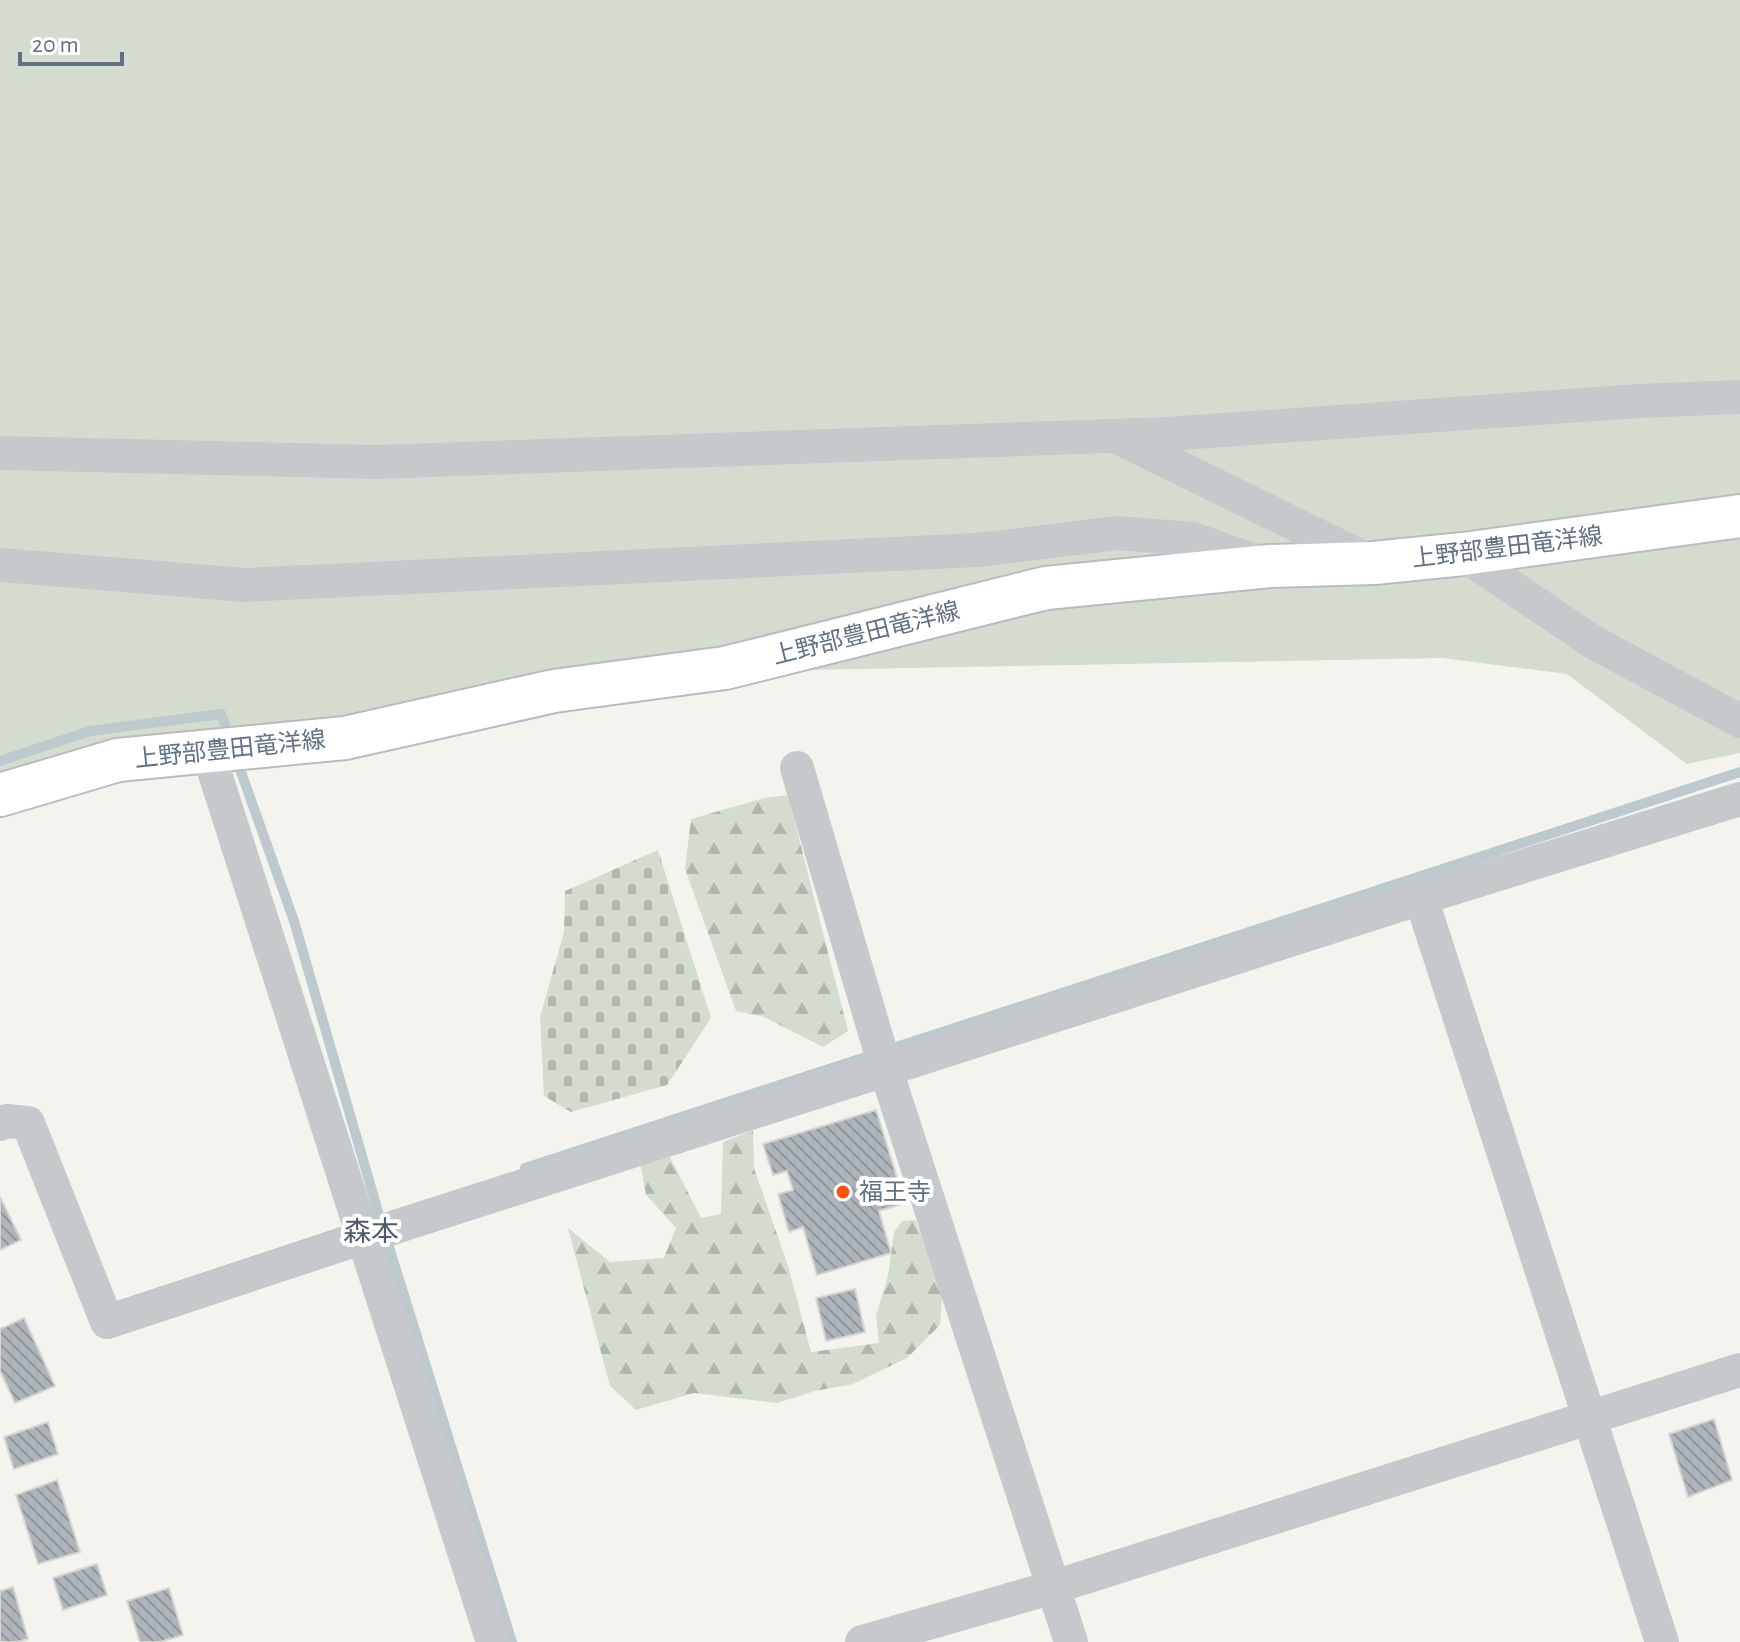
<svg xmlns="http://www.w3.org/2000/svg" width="1740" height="1642" font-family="'Alegreya Sans','Noto Sans JP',sans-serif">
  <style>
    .grass { fill: #d4dcd0 }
    .forest { fill: url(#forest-firs) }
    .cemetery { fill: url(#cemetery-stones) }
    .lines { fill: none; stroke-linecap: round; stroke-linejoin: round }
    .stream { stroke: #bec9ce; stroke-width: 10 }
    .building { fill: url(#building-back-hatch); stroke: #d5d5d2; stroke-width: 2 }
    .major-casing { stroke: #b8bbbf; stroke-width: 46 }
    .minor { stroke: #c6c9cc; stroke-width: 34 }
    .major { stroke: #fff; stroke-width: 42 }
    .poi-dot { fill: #f45510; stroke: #fff; stroke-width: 3 }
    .labels { text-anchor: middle; stroke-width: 8; stroke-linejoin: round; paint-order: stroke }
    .street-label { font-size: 24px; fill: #607183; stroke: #fff }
    .poi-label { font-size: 24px; fill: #607183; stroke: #fff; text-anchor: start }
    .quarter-label { font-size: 28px; fill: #4f5b68; stroke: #fff }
  </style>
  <defs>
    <pattern id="forest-firs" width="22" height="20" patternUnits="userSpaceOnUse" patternTransform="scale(2)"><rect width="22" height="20" fill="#d4dcd0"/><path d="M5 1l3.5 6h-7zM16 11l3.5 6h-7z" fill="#afb7ae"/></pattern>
    <pattern id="cemetery-stones" width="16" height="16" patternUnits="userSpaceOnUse" patternTransform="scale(2)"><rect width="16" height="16" fill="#d4dcd0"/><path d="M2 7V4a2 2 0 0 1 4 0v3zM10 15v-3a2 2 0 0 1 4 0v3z" fill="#afb7ae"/></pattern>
    <pattern id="building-back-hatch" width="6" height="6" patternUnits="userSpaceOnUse" patternTransform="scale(2)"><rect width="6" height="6" fill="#adb4ba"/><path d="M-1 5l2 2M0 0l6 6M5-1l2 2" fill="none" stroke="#90979d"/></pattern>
  </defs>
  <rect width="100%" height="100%" fill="#f4f4ef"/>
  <path class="grass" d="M0,0H1740V753L1687,764L1567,674L1442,658L693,672L0,796Z"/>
  <path class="forest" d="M788,795L848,1031L823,1047L764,1017L736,1011L685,869L691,819L764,798Z
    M753,1130L754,1168L788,1266L811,1352L879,1343L876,1316L888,1276L894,1232L902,1221L915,1220L943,1286L940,1325L907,1358L853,1384L815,1391L777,1403L694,1393L636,1410L610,1386L568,1228L610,1262L664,1258L676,1228L646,1195L640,1162L668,1153L701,1218L721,1214L723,1142Z"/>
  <path class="cemetery" d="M658,850L711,1018L667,1085L571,1112L544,1096L540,1017L564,932L565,891Z"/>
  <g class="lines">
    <path class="stream" d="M236,758L294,921L379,1215L512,1642
      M0,761L90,731L221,714L230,739
      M525,1168L1740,772"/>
  </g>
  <path class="building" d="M876,1110L905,1203L879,1211L891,1253L817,1275L803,1227L789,1232L778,1194L793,1190L787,1171L773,1175L763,1144Z
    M0,1197L21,1240L0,1250Z
    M855,1289L865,1332L826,1341L816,1298Z
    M24,1318L55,1386L15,1403L0,1371V1329Z
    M1714,1419L1732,1480L1688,1497L1669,1434Z
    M48,1422L58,1454L14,1469L4,1437Z
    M57,1480L80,1552L38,1564L16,1495Z
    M97,1564L107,1595L63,1610L53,1578Z
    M13,1587L28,1639L17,1642H0V1591Z
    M169,1588L183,1635L160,1642H140L127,1601Z"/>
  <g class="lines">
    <defs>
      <path id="major" d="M0,795L118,760L345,738L554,691L725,668L1046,588L1270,566L1374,563L1463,554L1740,516"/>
    </defs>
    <use href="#major" class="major-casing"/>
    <path class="minor" d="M1119,438L1374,563
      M0,453L377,462L1166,434L1639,401L1740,397
      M1463,554L1593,642L1740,721
      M0,565L245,585L977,550L1117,533L1193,539L1266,565
      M208,752L493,1642
      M797,768L886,1070L1071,1642
      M1421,898L1662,1642
      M0,1124L7,1121L28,1123L107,1322L364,1237L1421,898L1740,799
      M862,1642L1054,1587L1740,1370"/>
    <use href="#major" class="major"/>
  </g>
  <circle class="poi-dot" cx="843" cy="1192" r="8"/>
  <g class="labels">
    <g class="street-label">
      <text transform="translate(1507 547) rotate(-7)" y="8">上野部豊田竜洋線</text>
      <text transform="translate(866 633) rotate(-14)" y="8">上野部豊田竜洋線</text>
      <text transform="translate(230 749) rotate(-6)" y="8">上野部豊田竜洋線</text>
    </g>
    <g class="poi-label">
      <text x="859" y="1200">福王寺</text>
    </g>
    <g class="quarter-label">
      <text x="371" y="1241">森本</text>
    </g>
  </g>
  <path d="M20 52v12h102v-12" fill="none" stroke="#607183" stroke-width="4"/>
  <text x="32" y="52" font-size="24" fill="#607183" stroke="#ffffff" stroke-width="6" paint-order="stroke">20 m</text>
</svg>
